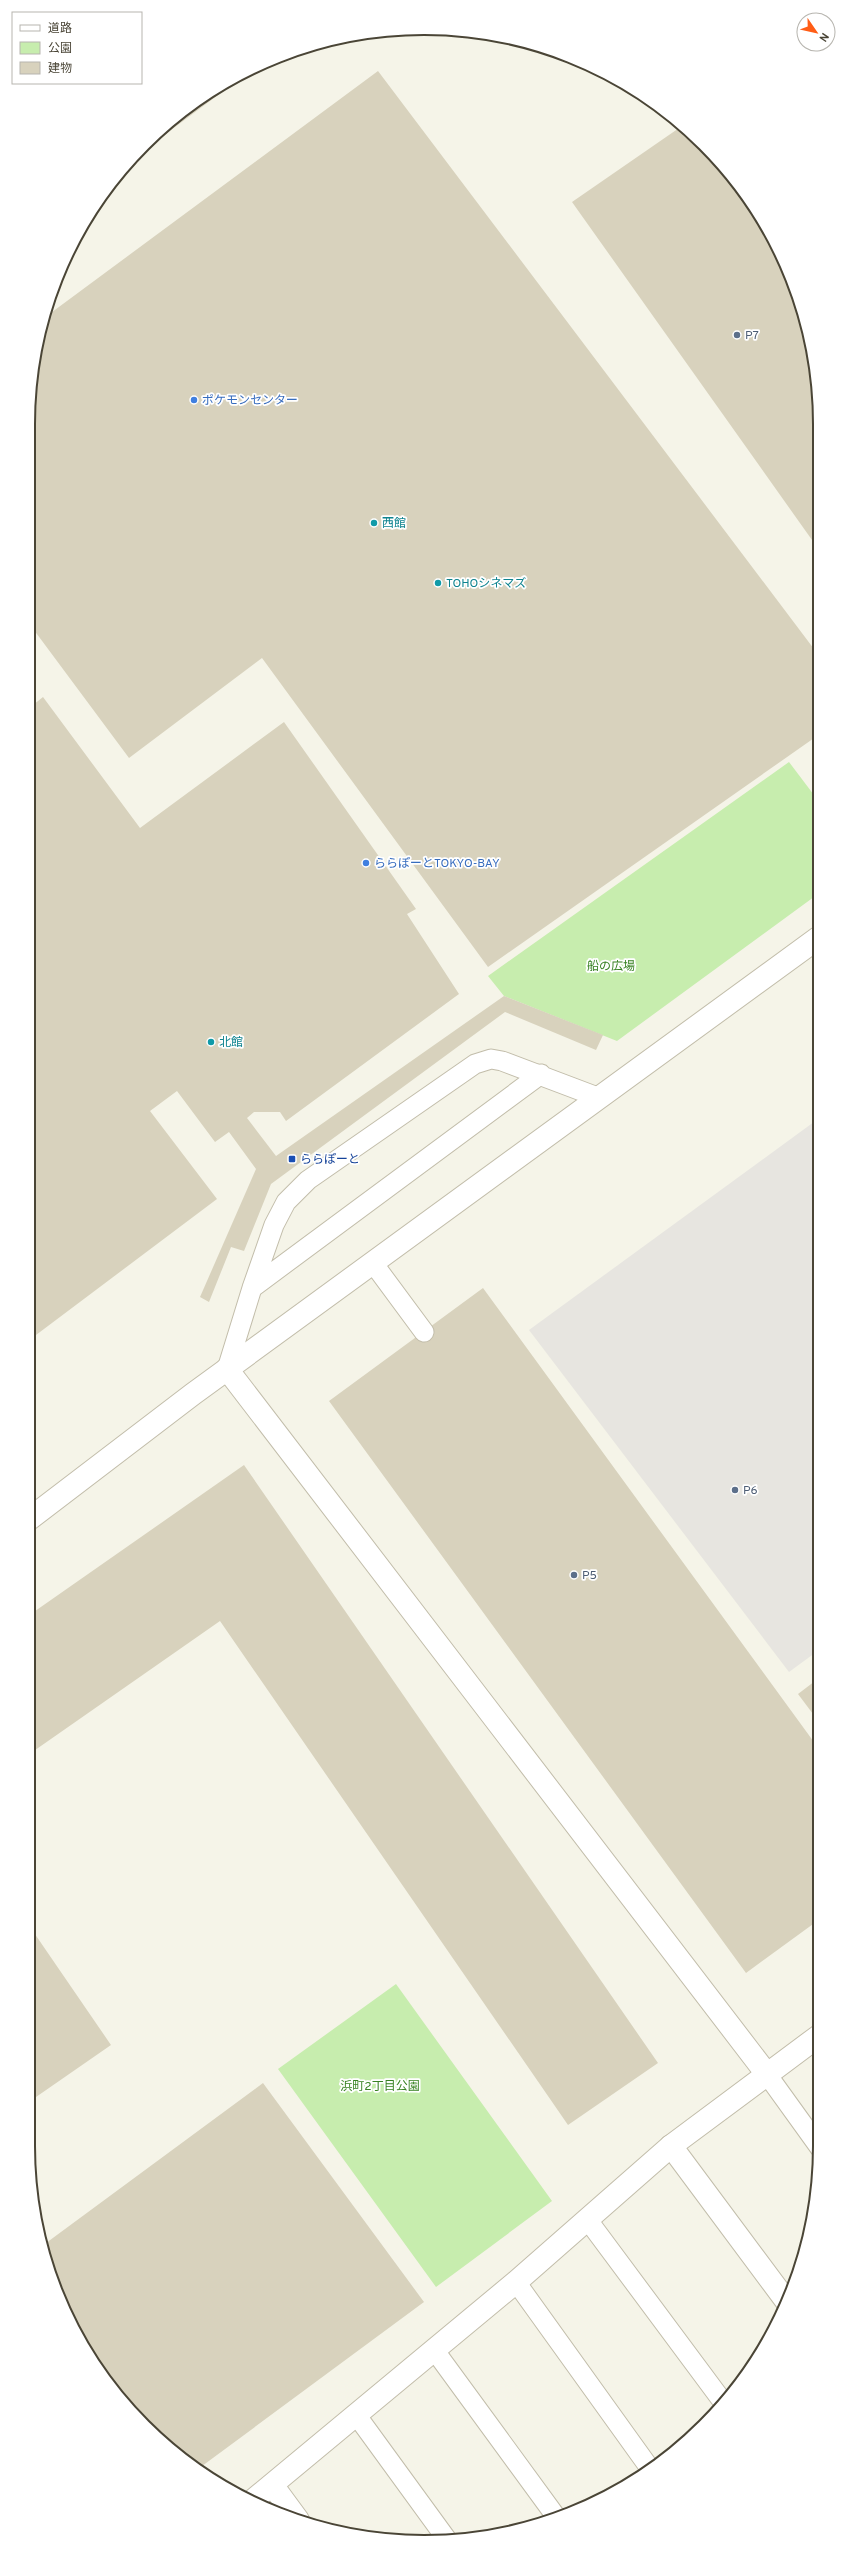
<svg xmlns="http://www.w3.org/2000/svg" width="848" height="2570" font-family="Overpass,'Noto Sans JP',sans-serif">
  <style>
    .green { fill: #c7edae }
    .parking { fill: #e7e5e0 }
    .building { fill: #d8d2bd }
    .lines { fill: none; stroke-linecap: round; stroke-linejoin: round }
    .service-casing { stroke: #c2bdaa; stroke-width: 21 }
    .minor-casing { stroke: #c2bdaa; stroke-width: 24 }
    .tertiary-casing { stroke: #c2bdaa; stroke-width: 24 }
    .service { stroke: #fff; stroke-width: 19 }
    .minor { stroke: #fff; stroke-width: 22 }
    .tertiary { stroke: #fff; stroke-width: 22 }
    .service-dot { fill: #5c6f8a; stroke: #fff; stroke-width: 1.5 }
    .shop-dot { fill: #3f7fe0; stroke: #fff; stroke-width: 1.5 }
    .culture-dot { fill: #0f9aa8; stroke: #fff; stroke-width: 1.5 }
    .transit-dot { fill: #1a4fb4; stroke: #fff; stroke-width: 1.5 }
    .labels { text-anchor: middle; stroke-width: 3.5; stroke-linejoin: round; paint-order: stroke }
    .service-label { font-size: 12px; fill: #4e5e75; stroke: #fff; text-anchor: start }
    .shop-label { font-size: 12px; fill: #366cbe; stroke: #fff; text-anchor: start }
    .culture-label { font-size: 12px; fill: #0d838f; stroke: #fff; text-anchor: start }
    .park-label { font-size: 12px; fill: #388223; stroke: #fff }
    .transit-label { font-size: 12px; fill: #164399; stroke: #fff; text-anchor: start }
    .rim { fill: none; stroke: #4a4536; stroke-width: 2 }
  </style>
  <rect width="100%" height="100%" fill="#f5f4e8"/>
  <path class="green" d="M789,762L817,799L818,894L617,1041L504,996L488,976Z
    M396,1984L552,2201L436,2287L278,2069Z"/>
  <path class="parking" d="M818,1119L819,1650L789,1672L529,1330Z"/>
  <path class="building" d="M249,71V72L132,159L144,144L204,95Z
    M378,71L817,653V736L488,967L262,658L129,758L28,622V424L36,347L44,318Z
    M682,126L722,163L779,249L799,297L817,372V547L572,202Z
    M43,697L140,828L284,722L416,909L407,914L459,994L286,1121L280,1112H254L247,1118L276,1156L504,996L603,1035L596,1050L505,1012L271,1184L244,1251L231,1247L209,1302L200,1297L256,1169L229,1132L215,1142L177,1091L150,1111L217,1199L28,1341V709Z
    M483,1288L819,1749L820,1919L746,1973L329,1401Z
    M244,1465L658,2063L568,2125L220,1621L28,1755V1616Z
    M819,1678V1722L798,1694Z
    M28,1924L111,2045L36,2097L28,2085Z
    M263,2083L424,2302L198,2469L183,2460L126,2407L95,2366L58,2297L42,2246Z"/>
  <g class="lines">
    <defs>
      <path id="service" d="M373,1263L424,1332
        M252,1288L541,1074
        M227,1369L252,1288L274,1225L286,1202L308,1180L475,1064L491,1059L502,1061L600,1098
        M766,2073L820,2148
        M587,2219L723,2402
        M516,2282L651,2470
        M435,2351L557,2518
        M357,2416L448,2541"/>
      <path id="minor" d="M227,1369L766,2073
        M671,2146L787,2302
        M273,2486L298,2520"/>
      <path id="tertiary" d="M28,1520L193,1394L818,938
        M251,2502L516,2282L671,2146L820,2035"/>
    </defs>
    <use href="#service" class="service-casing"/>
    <use href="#minor" class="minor-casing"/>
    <use href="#tertiary" class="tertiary-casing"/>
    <use href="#service" class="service"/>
    <use href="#minor" class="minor"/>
    <use href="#tertiary" class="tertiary"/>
  </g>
  <g class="service-dot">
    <circle cx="737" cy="335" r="4"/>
    <circle cx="735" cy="1490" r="4"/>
    <circle cx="574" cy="1575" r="4"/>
  </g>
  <g class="shop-dot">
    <circle cx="194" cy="400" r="4"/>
    <circle cx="366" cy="863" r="4"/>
  </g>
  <g class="culture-dot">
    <circle cx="374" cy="523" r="4"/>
    <circle cx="438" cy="583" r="4"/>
    <circle cx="211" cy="1042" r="4"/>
  </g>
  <rect class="transit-dot" x="288" y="1155" width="8" height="8" rx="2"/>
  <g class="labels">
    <g class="service-label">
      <text x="745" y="339">P7</text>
      <text x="743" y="1494">P6</text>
      <text x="582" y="1579">P5</text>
    </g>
    <g class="shop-label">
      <text x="202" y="404">ポケモンセンター</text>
      <text x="374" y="867">ららぽーとTOKYO-BAY</text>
    </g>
    <g class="culture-label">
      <text x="382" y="527">西館</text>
      <text x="446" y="587">TOHOシネマズ</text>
      <text x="219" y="1046">北館</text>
    </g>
    <g class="park-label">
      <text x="611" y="970">船の広場</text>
      <text x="380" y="2090">浜町2丁目公園</text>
    </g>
    <g class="transit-label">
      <text x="300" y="1163">ららぽーと</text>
    </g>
  </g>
  <path d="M0 0H848V2570H0ZM424 35H424A389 389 0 0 1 813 424V2146A389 389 0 0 1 424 2535H424A389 389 0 0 1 35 2146V424A389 389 0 0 1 424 35Z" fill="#fff" fill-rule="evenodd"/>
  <path class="rim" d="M424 35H424A389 389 0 0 1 813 424V2146A389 389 0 0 1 424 2535H424A389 389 0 0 1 35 2146V424A389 389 0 0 1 424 35Z"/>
  <rect x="12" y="12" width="130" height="72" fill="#ffffff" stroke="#b7b5af"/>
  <rect x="20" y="25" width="20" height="6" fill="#ffffff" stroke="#b7b5af"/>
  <text x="48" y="32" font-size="12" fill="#4a4536">道路</text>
  <rect x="20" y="42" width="20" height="12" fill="#c7edae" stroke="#b7b5af"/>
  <text x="48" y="52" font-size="12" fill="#4a4536">公園</text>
  <rect x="20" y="62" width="20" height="12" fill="#d8d2bd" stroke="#b7b5af"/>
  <text x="48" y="72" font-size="12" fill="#4a4536">建物</text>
  <g transform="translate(816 32) rotate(124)"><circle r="19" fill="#ffffff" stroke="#b7b5af"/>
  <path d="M0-3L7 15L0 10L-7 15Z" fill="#ff5d16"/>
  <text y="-6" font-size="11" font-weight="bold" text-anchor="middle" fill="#4a4536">N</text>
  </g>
</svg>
